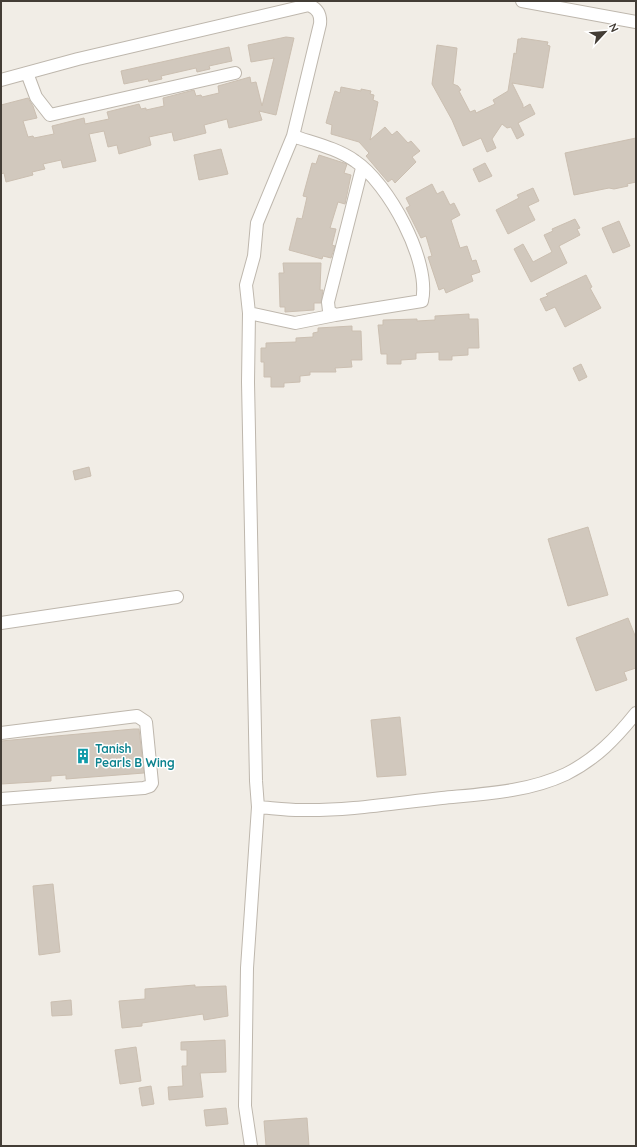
<svg xmlns="http://www.w3.org/2000/svg" width="637" height="1147" font-family="Quicksand,sans-serif">
  <style>
    .building { fill: #d1c8bd; stroke: #cbbfb1 }
    .lines { fill: none; stroke-linecap: round; stroke-linejoin: round }
    .minor-casing { stroke: #beb7ad; stroke-width: 14 }
    .minor { stroke: #fff; stroke-width: 12 }
    .labels { text-anchor: middle; stroke-width: 3; stroke-linejoin: round; paint-order: stroke }
    .culture-label { font-size: 12px; font-weight: bold; fill: #0d838f; stroke: #fff; text-anchor: start }
  </style>
  <rect width="100%" height="100%" fill="#f1ede6"/>
  <path class="building" d="M286,37L294,38L276,115L259,111L262,120L229,128L227,119L204,125L206,133L174,141L172,132L149,137L151,145L119,154L117,145L108,147L104,131L89,134L96,161L63,168L61,160L43,164L45,169L32,172L33,175L6,182L4,173L1,174V105L28,98L33,106L37,118L23,121L28,137L33,136L34,138L54,134L52,126L84,118L85,124L109,119L107,112L139,104L141,109L146,108V110L164,106L163,98L194,90L196,96L201,95L202,97L219,93L218,86L250,77L251,83L256,82L262,106L274,58L251,62L248,45Z
    M521,38L548,42L547,45L550,46L543,88L512,83L523,105V108L530,104L535,114L518,123L524,135L517,139L511,127L507,128L502,124L492,139L496,148L487,152L481,138L463,146L452,120L432,84L437,45L457,48L453,84L458,86L461,90L459,91L470,112L475,110L476,113L495,104L493,100L508,91L514,53L516,54L518,39H521Z
    M229,47L232,61L209,66L210,69L197,72L196,68L161,76L162,79L149,82L148,79L124,84L121,71Z
    M341,87L361,91V89L371,91L370,94L374,95L373,100L378,102L377,107L370,140L385,127L392,135L397,131L408,143L411,141L420,151L412,157L416,162L395,183L392,179L388,182L366,156L369,153L359,142L331,134L332,125L326,123L333,97L335,91L340,93Z
    M636,138V182L627,184L628,186L614,189L609,188L574,195L565,153Z
    M221,149L228,174L199,180L194,155Z
    M319,155L344,163L347,164L344,173L351,175L345,204L338,202L330,228L336,229L332,245L335,246L331,258L323,256L322,259L289,250L297,218L302,219L307,197L303,196L312,163L316,164Z
    M485,163L492,176L479,182L473,169Z
    M432,184L437,194L443,191L450,205L454,203L460,215L451,220L460,248L467,246L472,261L476,260L480,272L471,275L473,281L446,293L444,288L439,290L428,257L432,256L426,236L421,238L406,208L410,206L406,198Z
    M533,188L539,201L528,206L535,220L508,234L496,210L519,198L517,195Z
    M575,219L580,228L577,229L580,235L559,246L567,263L531,282L514,249L523,244L533,262L552,252L544,235L553,231L552,229Z
    M619,221L630,246L613,253L602,228Z
    M283,263H321L320,290H323L321,303H314V310L285,312V307H280L279,273H284Z
    M586,275L592,287L590,288L601,308L565,327L555,307L546,311L540,299L548,296L546,294Z
    M469,314V319H478L479,348H468V355L452,356V360H439V352L416,353V359L401,360V364H387V354H381L378,325H383V320L417,319V321L435,320V316Z
    M352,326V331H361L362,360H351L352,367L335,368L336,372H310V375L300,376V382L284,383V387H271V377H264V362H261V348H266V343L296,342V338L313,337V333L318,332V328Z
    M581,364L587,377L579,381L573,368Z
    M89,467L91,476L75,480L73,471Z
    M588,527L608,595L568,606L548,539Z
    M628,618L636,638V668L624,672L627,680L596,691L576,638Z
    M400,717L406,775L377,777L371,720Z
    M134,729H139L144,773L66,779V775L51,776V781L1,784V741Z
    M53,884L60,952L39,955L33,886Z
    M195,985V987L226,986L228,1016L204,1020L203,1014L142,1023V1026L122,1028L119,1001L145,999V989Z
    M71,1000L72,1015L52,1016L51,1002Z
    M225,1040L226,1072L200,1073L203,1097L169,1100L168,1087L183,1086L182,1066H187V1050H181V1042Z
    M136,1047L141,1081L120,1084L115,1050Z
    M151,1086L154,1104L142,1106L139,1088Z
    M226,1108L228,1124L206,1126L204,1110Z
    M307,1118L309,1146H266L264,1121Z"/>
  <g class="lines">
    <defs>
      <path id="minor" d="M522,1L636,22
        M27,73L36,97L50,115L235,73
        M1,80L78,59L309,5C318,9 321,15 320,24L293,136C313,143 337,148 355,161C388,183 431,261 422,301L335,315L329,311L328,302L362,168
        M293,136L257,223L254,256L246,285L249,313L248,382L256,781L258,807C272,808 287,810 301,810C348,811 395,803 442,798C483,794 528,792 566,774C596,759 616,738 636,713
        M249,313L295,323L335,315
        M1,623L177,597
        M1,733L137,716L146,722L152,783L150,786L144,788L1,799
        M251,1146L245,1106L247,968L258,807"/>
    </defs>
    <use href="#minor" class="minor-casing"/>
    <use href="#minor" class="minor"/>
  </g>
  <defs>
    <symbol id="building-bare" viewBox="-9 -9 18 18"><path d="M-4-6H4V6H1V3H-1V6H-4ZM-2.5-4.3h1.7v1.8h-1.7ZM.8-4.3h1.7v1.8H.8ZM-2.5-1h1.7V.8h-1.7ZM.8-1h1.7V.8H.8Z" fill="#0f9aa8" stroke="#fff" stroke-width="2.5" paint-order="stroke"/></symbol>
  </defs>
  <g fill-rule="evenodd">
    <use href="#building-bare" x="72" y="745" width="22" height="22"/>
  </g>
  <g class="labels">
    <g class="culture-label">
      <text x="95" y="753">Tanish<tspan x="95" dy="14">Pearls B Wing</tspan></text>
    </g>
  </g>
  <rect width="637" height="1147" fill="none" stroke="#433d36" stroke-width="4"/>
  <g transform="translate(605 32) rotate(64)" stroke="#ffffff" stroke-width="3" paint-order="stroke">
  <path d="M0-3L7 15L0 10L-7 15Z" fill="#433d36"/>
  <text y="-6" font-size="11" font-weight="bold" text-anchor="middle" fill="#433d36">N</text>
  </g>
</svg>
